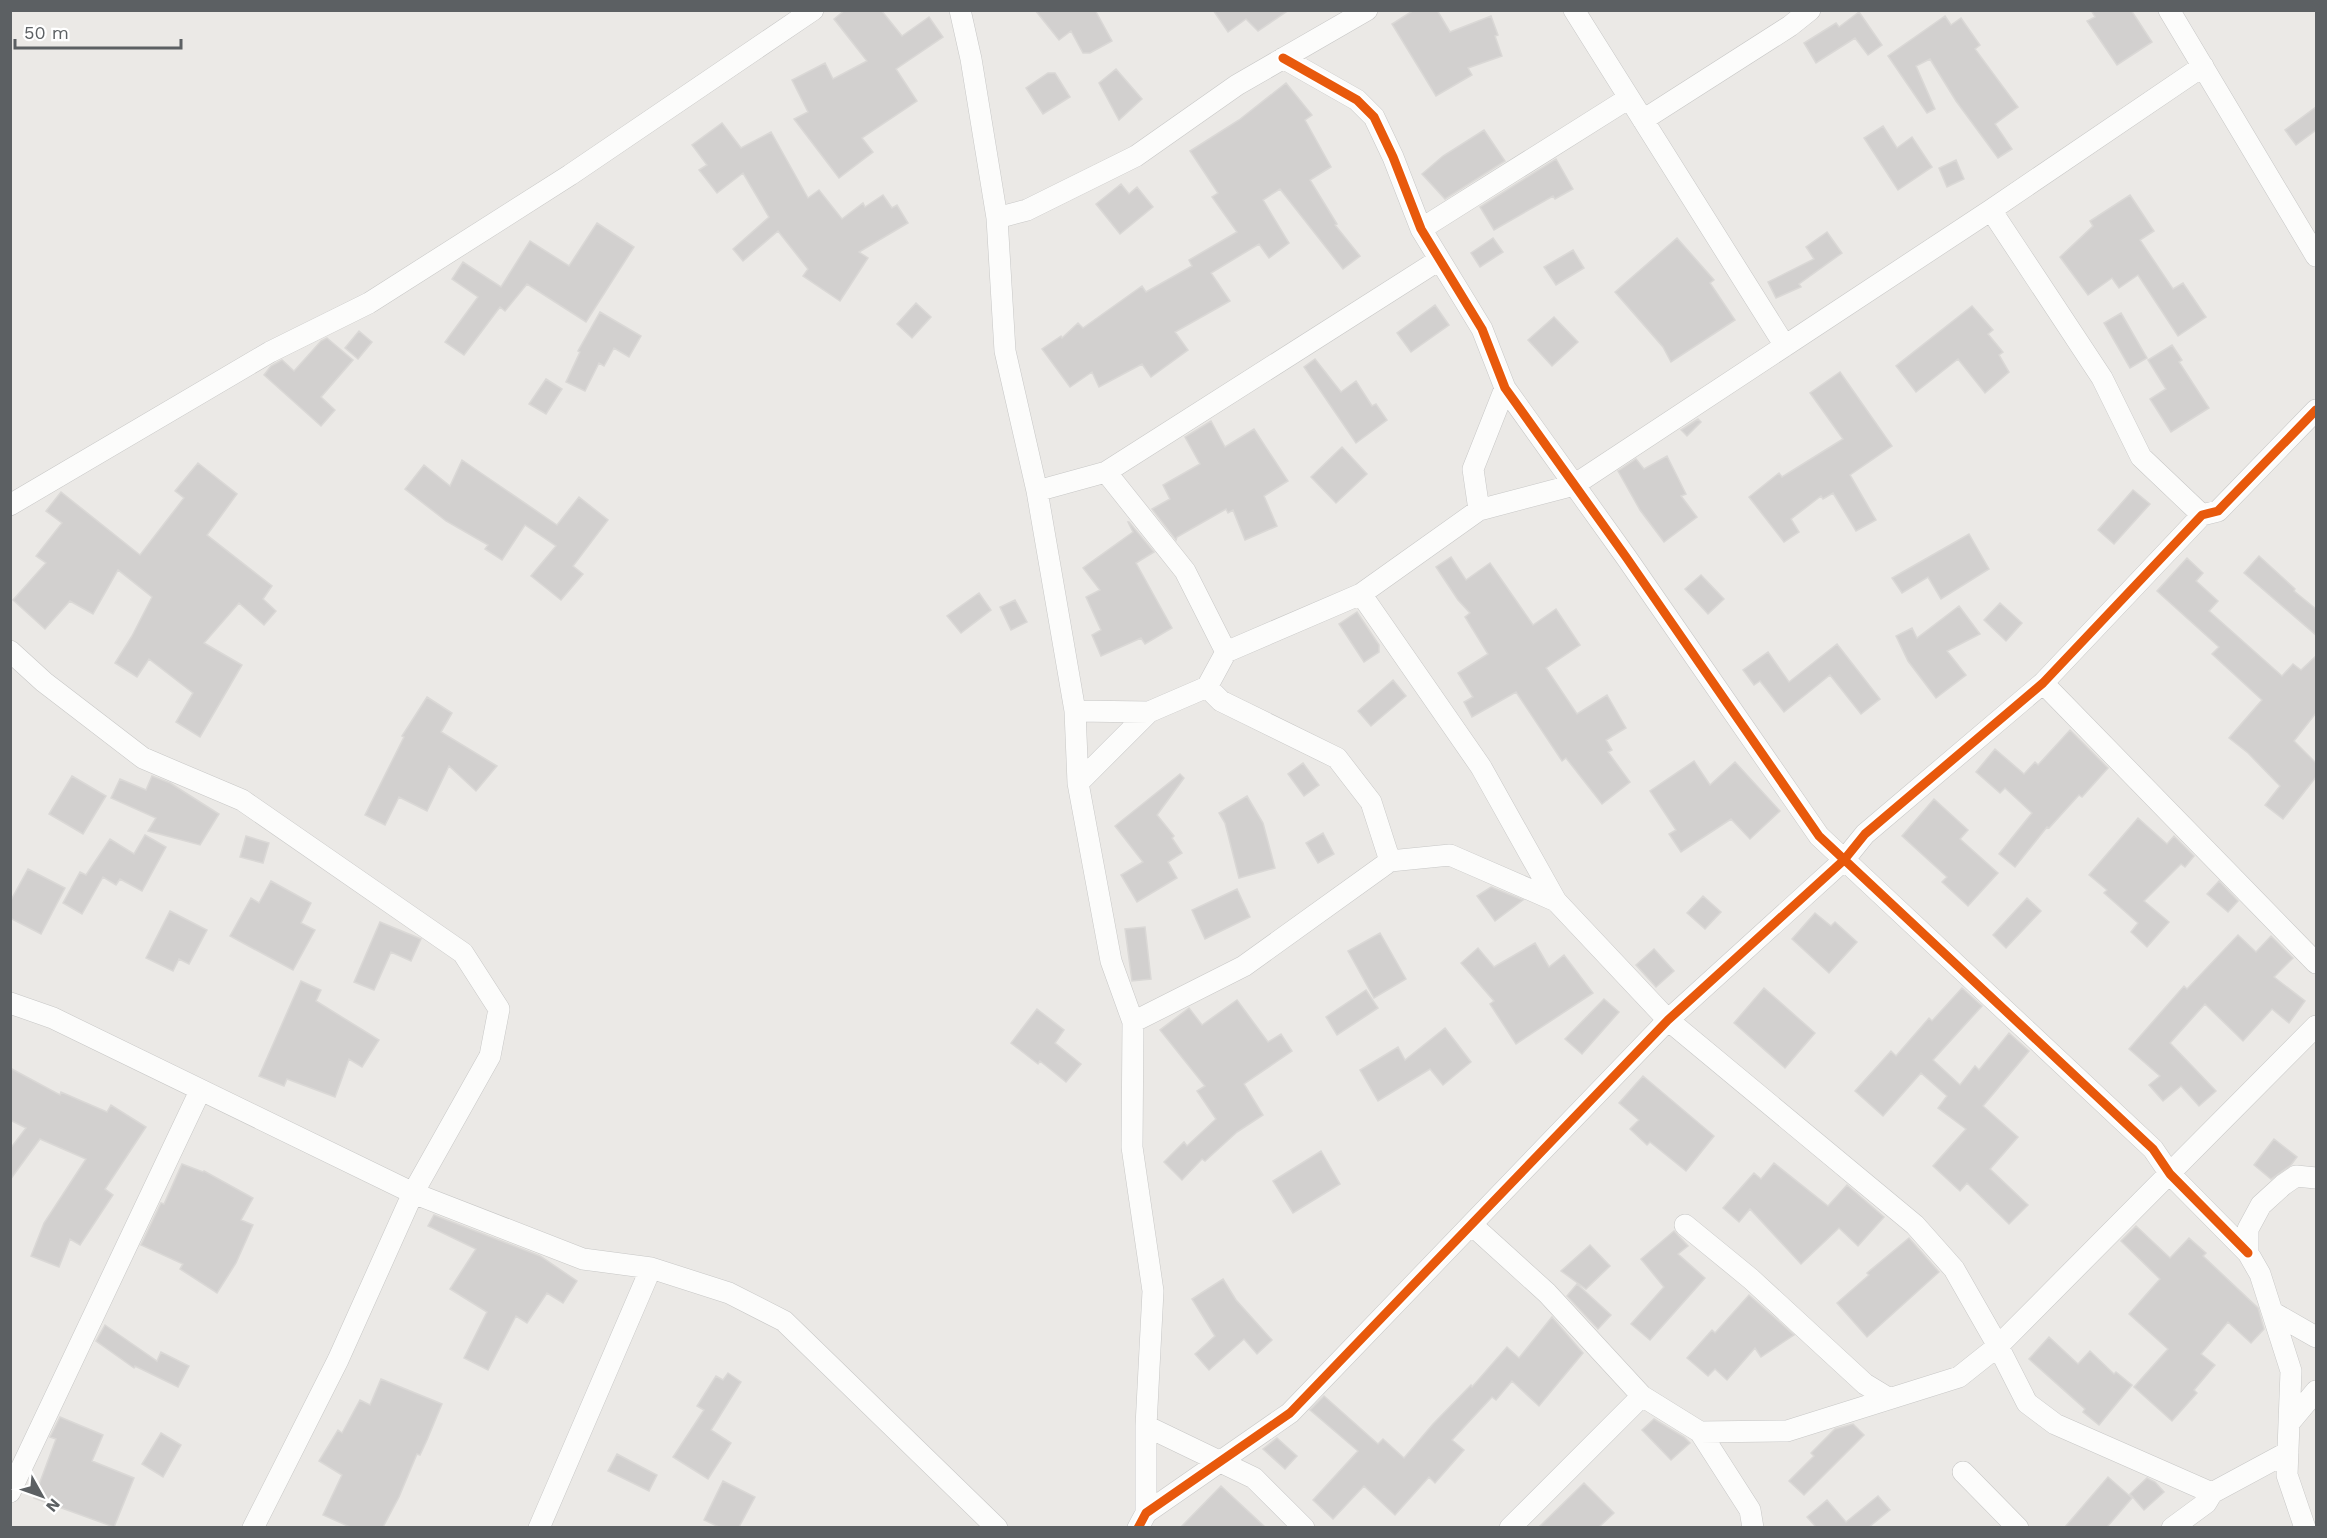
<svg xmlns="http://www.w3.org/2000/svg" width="2327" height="1538" font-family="'Work Sans',sans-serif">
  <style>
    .building { fill: #d2d0cf; stroke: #dad8d6; stroke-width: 1.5 }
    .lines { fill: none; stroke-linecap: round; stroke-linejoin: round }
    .street-casing { stroke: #c7c7c6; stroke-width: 22 }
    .street { stroke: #fcfcfb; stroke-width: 21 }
    .cycleway-casing { stroke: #fff; stroke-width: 13 }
    .cycleway { stroke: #e8590c; stroke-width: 9 }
  </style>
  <rect width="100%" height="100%" fill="#ebe9e6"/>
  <path class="building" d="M845,10H881L902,36L929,17L943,37L896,69L917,101L862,138L873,152L839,178L794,119L808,112L792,80L825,63L833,79L867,61L834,19Z
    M1035,10H1095L1112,41L1090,53H1083L1071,31L1059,40Z
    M1213,10H1289L1258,31L1246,19L1228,32Z
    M1414,10H1437L1450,32L1491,16L1498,35L1495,36L1502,56L1468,68L1472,75L1436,96L1392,24Z
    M2091,10H2131L2152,42L2117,65L2087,21L2095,17Z
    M1859,12L1882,45L1868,55L1855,38L1816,63L1804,43L1836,23L1839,27Z
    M1945,16L1951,25L1961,18L1980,45L1975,49L2018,107L1995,124L2012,149L1998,158L1956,101L1930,59L1916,66L1935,109L1927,113L1888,56Z
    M1116,69L1142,99L1119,120L1099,83Z
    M1048,73H1055L1070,97L1043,114L1026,88Z
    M1286,83L1312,115L1305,120L1331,167L1310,180L1337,224L1335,225L1360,256L1343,269L1280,189L1263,200L1289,243L1269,258L1259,244L1211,273L1230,301L1175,332L1188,350L1151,377L1142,364L1099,387L1092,372L1070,387L1042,349L1061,336L1062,338L1078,323L1083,328L1142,286L1146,292L1192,266L1189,260L1237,232L1212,197L1218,193L1190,151L1239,120Z
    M2316,107V130L2296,145L2285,130Z
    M722,123L741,148L771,132L808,198L819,190L842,219L863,203L865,207L883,195L892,208L897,205L908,223L859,252L868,258L840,301L803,276L808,269L778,231L743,261L733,249L769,217L743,173L717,193L699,170L707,165L692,145Z
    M1883,126L1897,148L1912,137L1932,167L1898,190L1864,138Z
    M1484,130L1505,161L1445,199L1422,174L1443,156Z
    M1556,159L1573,189L1555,199L1553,196L1494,230L1480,207Z
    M1956,160L1964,179L1947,187L1939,168Z
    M1121,184L1129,194L1137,187L1153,207L1120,234L1096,204Z
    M2130,195L2154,231L2140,240L2173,289L2183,283L2206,317L2178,336L2138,275L2119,288L2112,278L2088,295L2060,257L2093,226L2090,221Z
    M597,223L634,247L586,322L527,284L505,311L500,307L464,355L445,342L478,297L452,279L463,262L501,287L530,241L569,266Z
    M1827,232L1842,253L1799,284L1801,287L1776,298L1768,282L1814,259L1806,247Z
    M1493,238L1503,252L1480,267L1471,253Z
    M1677,238L1714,280L1710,283L1735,320L1671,362L1663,347L1615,292Z
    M1573,250L1584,268L1556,285L1544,267Z
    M916,303L931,317L912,338L897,324Z
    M1435,305L1449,325L1411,352L1397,333Z
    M1972,306L1993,330L1988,334L2003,352L1999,355L2009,372L1985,393L1958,359L1916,392L1896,366Z
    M600,312L641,336L629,357L614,348L604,366L599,363L585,391L566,382L580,352L578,351Z
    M2121,313L2147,358L2130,368L2104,323Z
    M1554,317L1578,342L1552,366L1528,340Z
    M359,331L372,342L358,359L345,348Z
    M327,338L353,360L321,397L335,410L321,426L264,375L271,366L282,360L294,371L321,341Z
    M2172,345L2182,360L2179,362L2209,408L2171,432L2150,399L2166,389L2148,360Z
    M1315,359L1341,392L1356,381L1372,406L1376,404L1387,420L1356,443L1304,367Z
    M1840,372L1892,446L1850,475L1876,520L1856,531L1833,493L1823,499L1821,496L1791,519L1799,532L1784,542L1749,497L1779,473L1782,477L1843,439L1810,393Z
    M546,379L562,389L546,414L529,404Z
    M1698,419L1701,422L1687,436L1681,430Z
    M1211,421L1225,447L1254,429L1288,481L1264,496L1277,526L1245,540L1233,510L1228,513L1226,509L1177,537L1176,540L1152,509L1170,499L1163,485L1200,464L1185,437Z
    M1342,447L1367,474L1336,503L1311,477Z
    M1667,456L1686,494L1681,496L1697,517L1664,542L1640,510L1618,471L1636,459L1644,469Z
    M462,460L557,525L579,497L608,520L573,566L583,574L561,600L531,576L556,546L525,525L502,560L485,549L488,545L446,521L405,489L424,465L450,486Z
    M198,463L237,494L207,535L272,586L263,599L276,611L264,625L239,603L204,643L242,665L200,737L176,722L193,693L149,659L137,677L115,663L132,636L152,597L118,570L93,614L70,601L45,629L13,600L46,563L36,556L62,523L46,511L61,492L140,555L184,498L175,491Z
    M2133,490L2150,504L2114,544L2098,530Z
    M1128,522H1129L1154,552L1136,563L1172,628L1145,644L1141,638L1101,656L1092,635L1101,630L1086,597L1100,590L1083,568L1133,532Z
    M1969,534L1989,569L1941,599L1928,577L1902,593L1892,578Z
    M2259,556L2295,589L2294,591L2316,609V635L2244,573Z
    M1451,557L1466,580L1490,563L1533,625L1556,609L1580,645L1546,668L1577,714L1607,695L1626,728L1606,740L1612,750L1608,752L1630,782L1602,804L1566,758L1562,761L1516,692L1472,717L1464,702L1473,697L1458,673L1488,654L1465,617L1470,613L1458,600L1436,567Z
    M2187,558L2203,573L2196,581L2218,601L2209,611L2282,676L2293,664L2301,670L2316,656V713L2294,741L2316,763V777L2283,819L2265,805L2280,786L2248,753L2229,738L2262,700L2212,654L2219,647L2157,591Z
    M1701,575L1724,599L1708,614L1685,589Z
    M979,593L991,610L961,633L947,616Z
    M1015,600L1027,622L1011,630L1000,607Z
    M2000,603L2022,623L2006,641L1984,620Z
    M1959,606L1980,634L1947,651L1966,675L1936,698L1908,661L1896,636L1912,628L1917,638Z
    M1357,612L1379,645V652L1364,662L1339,624Z
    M1837,644L1880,699L1861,714L1830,675L1784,712L1760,681L1754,685L1743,670L1768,652L1789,682Z
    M1393,680L1406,696L1371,726L1358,711Z
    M427,697L452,713L441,732L497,766L476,791L449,766L427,811L399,797L385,825L365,815L404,737L402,736Z
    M2070,730L2108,768L2082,797L2079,795L2049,828L2047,827L2015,867L1999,854L2032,813L2005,788L2000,793L1976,772L1995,749L2024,774L2035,762L2038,765Z
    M1694,761L1710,785L1735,762L1780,811L1750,839L1731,819L1681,852L1669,834L1676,830L1650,791Z
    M1303,763L1319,785L1304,796L1288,774Z
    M1180,774L1184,778L1157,815L1174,836L1172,838L1182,853L1168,862L1177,878L1137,902L1121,875L1143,862L1115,826Z
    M72,776L106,796L83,834L49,814Z
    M152,776L170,783L219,814L200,845L148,831L156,818L111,798L120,779L146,790Z
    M1247,796L1263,823L1275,868L1239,878L1225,823L1219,813Z
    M1934,799L1968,830L1960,839L1998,873L1968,906L1942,882L1947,877L1902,836Z
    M2138,818L2167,844L2174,836L2194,856L2185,867L2181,864L2144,901L2169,922L2147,947L2131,932L2138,923L2104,893L2107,890L2089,875Z
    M1323,833L1334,854L1318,863L1306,843Z
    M145,835L166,847L142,891L120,879L116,885L103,877L82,914L63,903L80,872L86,875L110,839L134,854Z
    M246,836L269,843L263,863L240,857Z
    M28,869L65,888L41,934L10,918V902Z
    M271,881L311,903L301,923L315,930L293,970L230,936L251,898L259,903Z
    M2219,881L2238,901L2228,912L2207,894Z
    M1491,887L1523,900L1495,921L1477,896Z
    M1237,889L1250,917L1205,939L1192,910Z
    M1703,896L1721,912L1705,929L1687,913Z
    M2027,898L2041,911L2006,948L1993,935Z
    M170,911L207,930L189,964L179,959L173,971L146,958Z
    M1815,913L1831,926L1835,922L1857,942L1829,973L1792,939Z
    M380,922L421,939L411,961L391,952L374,990L354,982Z
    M1145,927L1151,979L1132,981L1125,929Z
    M1380,933L1406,979L1374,998L1348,951Z
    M2238,935L2256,952L2271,936L2293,958L2274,977L2305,1001L2289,1023L2272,1009L2243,1041L2205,1004L2170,1043L2216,1091L2199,1106L2181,1086L2163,1101L2149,1085L2160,1076L2129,1049L2184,986L2187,989Z
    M1535,943L1549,967L1564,955L1593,993L1516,1044L1490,1004L1494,1001L1461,963L1478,948L1494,967Z
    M1654,949L1674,971L1656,987L1636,965Z
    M301,981L321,990L316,1001L379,1040L362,1067L349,1059L335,1097L287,1079L284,1086L259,1076Z
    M1764,988L1815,1033L1785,1068L1734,1023Z
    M1962,988L1982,1006L1933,1060L1960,1085L1975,1066L1979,1070L2009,1033L2029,1051L1983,1106L2018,1137L1990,1169L2028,1205L2009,1224L1967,1183L1960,1191L1933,1166L1966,1129L1938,1108L1947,1096L1921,1073L1883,1116L1855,1091L1891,1051L1896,1056L1929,1018L1932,1021Z
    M1366,990L1378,1008L1337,1035L1326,1017Z
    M1604,999L1619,1012L1582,1054L1565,1039Z
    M1237,1000L1268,1042L1281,1034L1292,1051L1244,1084L1263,1115L1237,1132L1205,1161L1202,1159L1182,1180L1164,1162L1184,1142L1187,1146L1216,1119L1197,1091L1205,1086L1160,1030L1189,1008L1202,1025Z
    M1037,1009L1064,1030L1055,1043L1081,1064L1066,1082L1040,1061L1038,1064L1011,1043Z
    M1445,1028L1471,1062L1443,1085L1430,1069L1378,1101L1360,1070L1398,1047L1405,1060Z
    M10,1068L60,1095L61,1092L107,1112L111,1105L146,1127L105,1189L113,1195L80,1245L70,1239L59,1267L31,1256L44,1223L86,1159L40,1139L10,1180V1149L26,1128L10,1120Z
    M1643,1076L1714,1136L1686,1171L1650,1142L1647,1145L1630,1129L1639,1120L1619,1103Z
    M2274,1139L2297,1157L2291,1165L2271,1179L2254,1165Z
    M1321,1151L1340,1184L1293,1213L1273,1181Z
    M1774,1163L1828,1206L1847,1185L1884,1217L1858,1246L1839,1228L1801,1264L1750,1209L1739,1222L1723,1208L1754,1173L1761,1179Z
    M182,1164L203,1172L204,1171L253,1198L241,1220L253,1225L236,1263L217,1293L180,1269L183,1264L141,1245L161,1203L164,1204Z
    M434,1215L540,1256L577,1281L563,1303L547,1293L527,1323L516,1316L488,1370L464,1358L487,1312L450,1289L476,1249L428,1226Z
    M2136,1226L2170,1258L2189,1238L2206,1253L2203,1256L2258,1308L2264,1329L2251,1343L2228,1322L2201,1354L2215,1365L2194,1390L2197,1393L2172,1421L2134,1387L2168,1349L2129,1314L2160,1279L2121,1241Z
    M1674,1231L1688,1246L1678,1254L1705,1278L1650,1340L1631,1324L1664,1287L1641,1259Z
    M1909,1238L1939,1272L1867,1337L1837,1303L1869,1275L1867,1273Z
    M1590,1245L1610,1266L1586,1289L1561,1271Z
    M1223,1279L1236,1300L1272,1340L1257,1354L1244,1339L1209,1370L1195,1354L1215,1336L1192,1299Z
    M1577,1284L1611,1315L1598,1329L1567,1296Z
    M1749,1295L1794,1335L1761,1357L1755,1348L1727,1380L1715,1369L1708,1376L1687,1358L1712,1330L1715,1333Z
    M1552,1317L1583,1353L1539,1406L1512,1381L1496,1400L1492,1397L1452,1440L1464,1450L1435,1483L1429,1477L1395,1515L1364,1486L1333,1519L1313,1500L1358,1451L1310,1410L1324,1396L1378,1444L1383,1439L1404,1458L1433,1424L1471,1385L1472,1387L1507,1347L1519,1358Z
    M105,1325L157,1361L161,1352L189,1366L178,1387L135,1366L134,1368L96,1341Z
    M2049,1337L2078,1364L2090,1351L2114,1374L2116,1372L2132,1385L2099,1425L2083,1412L2085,1409L2029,1359Z
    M728,1373L741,1382L711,1430L731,1443L708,1479L673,1457L704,1410L697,1406L716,1376L723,1380Z
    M381,1379L442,1404L427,1440L420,1455L417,1454L399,1497L383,1527H350L323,1515L342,1475L319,1461L338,1430L342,1433L360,1400L370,1405Z
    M60,1417L103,1435L92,1461L134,1478L114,1527L34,1498L56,1439L50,1437Z
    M1654,1419L1684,1437L1690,1443L1671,1460L1642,1430Z
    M1853,1424L1864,1435L1804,1495L1789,1481L1814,1456L1811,1453L1835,1429Z
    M161,1433L181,1445L163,1477L142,1464Z
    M1277,1438L1297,1456L1285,1469L1263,1449Z
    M617,1454L657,1475L649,1491L608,1471Z
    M2108,1477L2132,1498L2107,1527H2065Z
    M2147,1478L2155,1482L2164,1492L2144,1510L2130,1494Z
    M723,1481L755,1497L739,1527H719L704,1520Z
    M1584,1483L1614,1513L1599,1527H1539Z
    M1221,1486L1265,1527H1181Z
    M1878,1496L1890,1510L1869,1527H1816L1807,1517L1827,1500L1846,1522Z"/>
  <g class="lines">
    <defs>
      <path id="street" d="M960,10L971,59L997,218L1005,351L1037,491L1075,711L1078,783L1111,961L1133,1022L1132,1147L1153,1291L1146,1426V1513
        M1574,10L1785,346
        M2169,10L2316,256
        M1283,58L1357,100L1374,117L1393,157L1421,229L1482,329L1505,388L1626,557L1819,836L2153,1149L2170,1174L2248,1253
        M1643,120L1790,26L1810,10
        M1991,210L2102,378L2141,457L2202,515
        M997,218L1027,210L1136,156L1237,85L1367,10
        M1421,229L1629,98
        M1106,472L1185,571L1226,652
        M1037,491L1106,472L1439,260
        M10,505L270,352L369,303L570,175L813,10
        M1479,510L1473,469L1505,388
        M1361,594L1481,767L1556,901L1668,1020L1915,1225L1954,1269L1998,1346L2027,1403L2055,1424L2212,1493
        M10,651L44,682L143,758L242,800L463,953L499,1009L490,1056L413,1193L338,1360L253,1528
        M2043,683L2316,963
        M1075,711L1149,712L1207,687L1226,652L1361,594L1479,510L1574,485L1991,210L2203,66
        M1078,783L1149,712
        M1390,861L1450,855L1556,901
        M10,1003L53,1018L413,1193L583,1259L651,1268L729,1293L784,1321L997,1528
        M1133,1022L1244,966L1390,861L1371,802L1337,758L1221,701L1207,687
        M1472,1225L1547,1293L1642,1396L1700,1432L1750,1510L1753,1528
        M1685,1225L1751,1279L1865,1384L1888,1398
        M2274,1313L2316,1337
        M2290,1422L2316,1391
        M1146,1426L1254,1478L1304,1528
        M1700,1432L1787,1431L1959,1377L1998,1346L2316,1026
        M1963,1472L2018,1528
        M10,1492L200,1091
        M539,1528L651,1268
        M1138,1528L1146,1513L1290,1413L1668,1020L1844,860L1865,834L2043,683L2202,515L2218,511L2316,410
        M1510,1528L1642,1396
        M2172,1528L2206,1503L2212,1493L2288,1452
        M2305,1528L2287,1475L2291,1371L2260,1274L2248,1253V1229L2261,1205L2283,1185L2296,1176L2316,1178"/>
    </defs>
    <use href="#street" class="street-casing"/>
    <use href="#street" class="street"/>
    <defs>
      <path id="cycleway" d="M1283,58L1357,100L1374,117L1393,157L1421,229L1482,329L1505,388L1626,557L1819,836L2153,1149L2170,1174L2248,1253
        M1138,1528L1146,1513L1290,1413L1668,1020L1844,860L1865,834L2043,683L2202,515L2218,511L2316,410"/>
    </defs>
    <use href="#cycleway" class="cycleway-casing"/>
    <use href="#cycleway" class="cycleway"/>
  </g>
  <rect width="2327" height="1538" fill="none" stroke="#5c6063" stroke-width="24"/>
  <g transform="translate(42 1496) rotate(130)" stroke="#ffffff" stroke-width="4.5" paint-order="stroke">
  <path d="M0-4.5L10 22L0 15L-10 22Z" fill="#5c6063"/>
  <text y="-9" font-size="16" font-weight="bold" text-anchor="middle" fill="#5c6063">N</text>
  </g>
  <path d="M15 39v9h166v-9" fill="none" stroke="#5c6063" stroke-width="3"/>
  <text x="24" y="39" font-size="18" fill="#5c6063" stroke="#ffffff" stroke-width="4.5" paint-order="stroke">50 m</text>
</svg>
